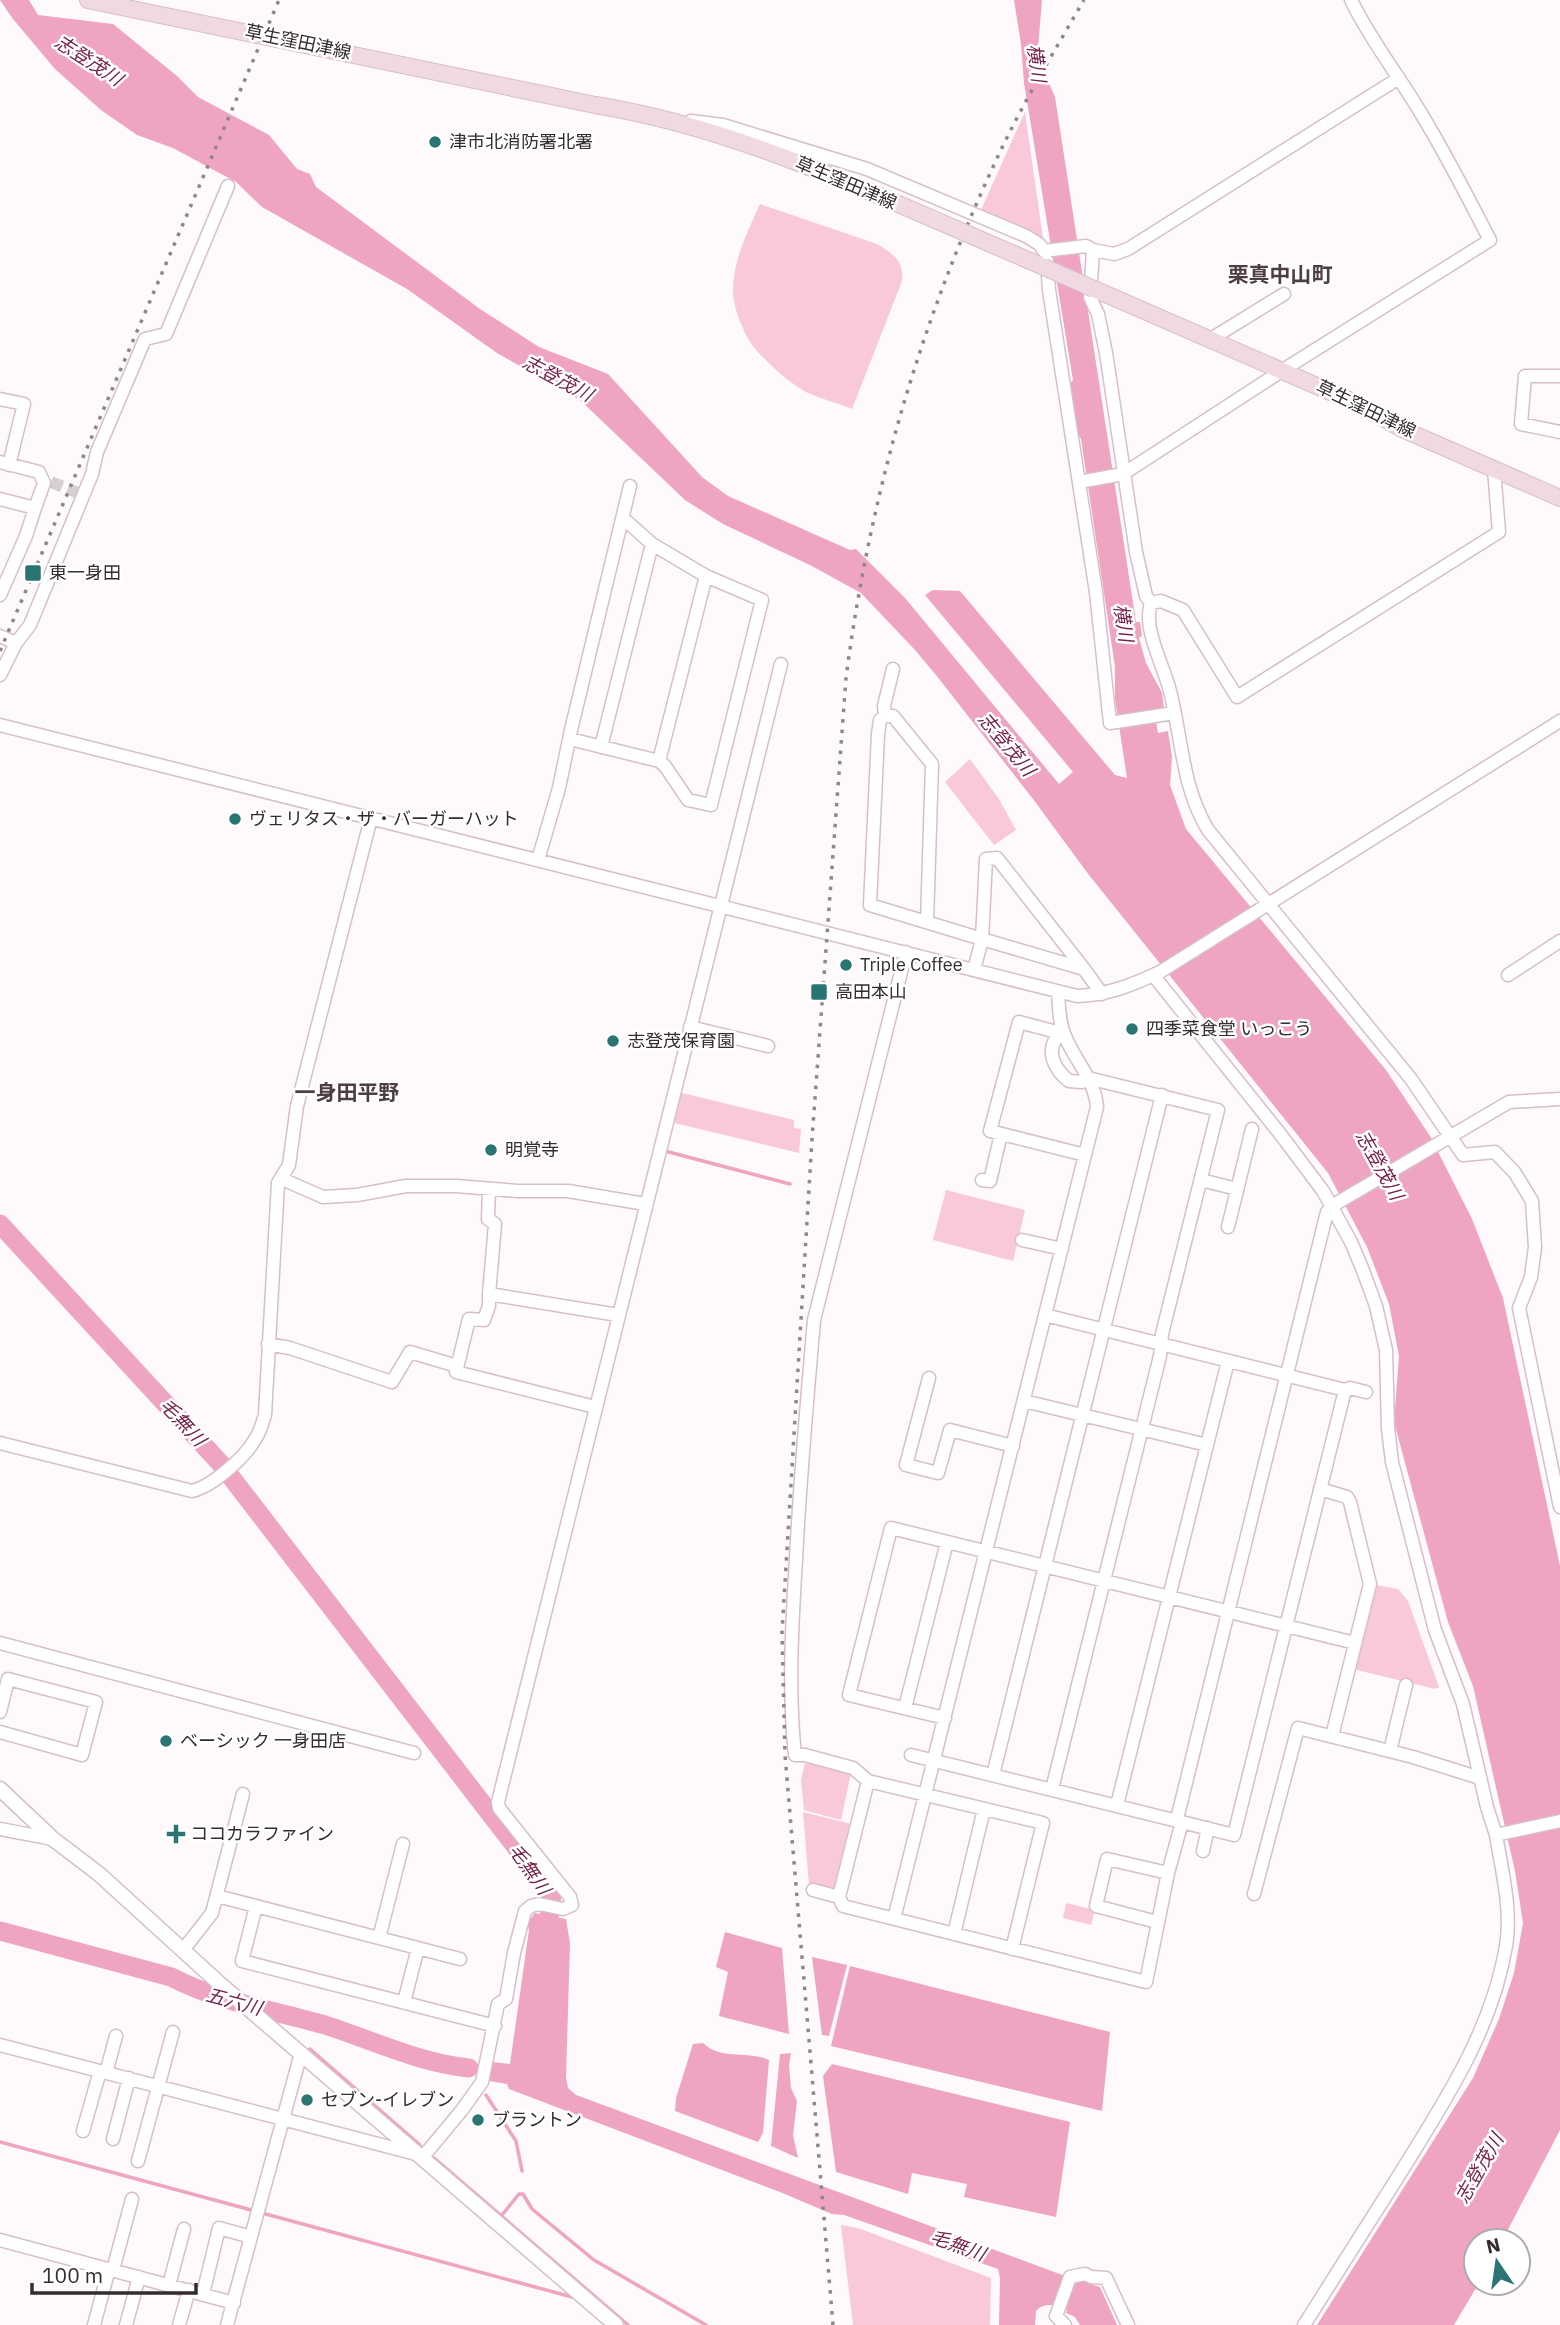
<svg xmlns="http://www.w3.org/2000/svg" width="1560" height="2325" font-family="'IBM Plex Sans','Noto Sans JP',sans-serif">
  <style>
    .green { fill: #f9c9db }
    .water { fill: #efa4c2 }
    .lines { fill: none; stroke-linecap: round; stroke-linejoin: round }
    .stream { stroke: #efa4c2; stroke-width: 3.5 }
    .river { stroke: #efa4c2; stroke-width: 19 }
    .minor-tunnel { stroke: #d6d0d2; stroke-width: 12; stroke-dasharray: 12 6; stroke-linecap: butt }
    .minor-casing { stroke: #d7bfc8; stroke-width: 15 }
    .tertiary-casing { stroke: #d7bfc8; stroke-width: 17 }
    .secondary-casing { stroke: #d7bfc8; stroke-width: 18 }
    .minor { stroke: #fff; stroke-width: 12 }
    .tertiary { stroke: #fff; stroke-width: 14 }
    .secondary { stroke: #f0d9e3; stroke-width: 16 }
    .rail { stroke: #8e878a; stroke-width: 3.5; stroke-dasharray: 3.5 7; stroke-linecap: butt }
    .secondary-bridge-casing { stroke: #d7bfc8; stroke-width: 18; stroke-linecap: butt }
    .secondary-bridge { stroke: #f0d9e3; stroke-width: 16 }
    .poi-dot { fill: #2a7473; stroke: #fff; stroke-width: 2.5 }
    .labels { text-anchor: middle; stroke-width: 5; stroke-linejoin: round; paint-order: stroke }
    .street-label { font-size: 18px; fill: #352c2f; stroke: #fff }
    .poi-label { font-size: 18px; fill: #352c2f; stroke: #fff; text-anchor: start }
    .water-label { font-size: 19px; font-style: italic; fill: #77224d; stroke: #fff }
    .quarter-label { font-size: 21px; font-weight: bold; fill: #4f3c44; stroke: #fff }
  </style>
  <rect width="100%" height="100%" fill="#fef9fb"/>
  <path class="green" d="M1025,112L1044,245L981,210Z
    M760,204L877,244C893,254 904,260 902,281L852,409C837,403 821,399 806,392C790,384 760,357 750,342C742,328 733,307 733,291C733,260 748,231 760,204Z
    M970,759L999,799L1016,830L994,845L945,782Z
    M678,1092L794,1120V1128L801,1129L799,1153L670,1122Z
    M946,1190L1025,1210L1013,1261L933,1240Z
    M1376,1585L1398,1589L1408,1601L1439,1687L1435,1689L1357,1670L1355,1668Z
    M809,1761L851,1773L841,1820L804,1810L801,1780L805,1763L808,1764Z
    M803,1812L852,1824L835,1892L809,1885Z
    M1066,1903L1095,1910L1091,1925L1063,1918Z
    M841,2225L858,2228L991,2278L990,2325H853Z"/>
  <path class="water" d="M0,0H29L38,15L113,24L177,76L198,97L269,135L297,169L310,174L316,187L480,309L539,347L608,374L702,477L728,496L850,550L856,549L905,598L1059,784L1073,772L925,595L933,590L960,591L1115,775L1127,778L1115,699V667L1081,439L1077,433L1069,385L1073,380L1024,83L1021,44L1014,0H1042L1038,48L1041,50L1048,81L1055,97L1136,622H1140L1142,636L1139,638L1146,663L1162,693L1164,708H1156L1154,710L1158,733L1168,731L1172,757L1170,785L1186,829L1386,1070L1430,1136L1472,1219L1503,1298L1560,1566V2130L1502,2241H1476V2283H1479L1454,2325H1317L1473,2078L1499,2019L1514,1973L1523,1923L1515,1871L1473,1686L1448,1622L1394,1422L1399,1356L1389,1304L1367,1247L1328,1173L1089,875L1033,799L936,675L915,650L861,593L810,565L723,524L685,500L580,400L497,353L407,289L262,207L236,182L173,148L137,135L101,110L55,69L13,19Z
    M535,1913L566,1919L570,1943L566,2077L568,2088L576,2095L1065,2276L1064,2279L1076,2284L1078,2280L1100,2287L1117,2325H1080L1075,2317L1066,2313L1067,2309C1056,2305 1044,2302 1036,2311L1035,2325H999L1000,2278L998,2269L844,2215L832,2214L780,2192L509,2089L507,2084L489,2081L492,2062L510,2064L529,1930L527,1923Z
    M725,1932L782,1948L789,2034L719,2016L728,1972L716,1967Z
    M812,1957L847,1965L829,2036L822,2035Z
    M850,1966L1110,2032L1102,2111L831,2046Z
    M703,2043C722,2061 747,2050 769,2060L763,2133L758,2142L675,2111L676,2098L693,2044Z
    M791,2053L789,2065L791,2088L797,2101L793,2135L798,2158L771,2146L780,2054Z
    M832,2064L1070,2122L1056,2217L964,2197L967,2184L912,2173L908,2194L836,2172L823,2076Z"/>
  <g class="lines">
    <path class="stream" d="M665,1151L790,1184
      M310,2049L420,2145
      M469,2068L481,2070
      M486,2095L516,2141L522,2171
      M0,2142L255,2211
      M434,2158L628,2325
      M262,2213L572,2297
      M502,2215L519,2194H523L532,2209L594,2260L706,2325"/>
    <path class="river" d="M0,1224L221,1464L552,1894L546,1942
      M0,1931L171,1977C219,2002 273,2010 325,2025C372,2040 419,2063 469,2068"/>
    <path class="minor-tunnel" d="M51,482L83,495"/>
    <defs>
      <path id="minor" d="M691,121L723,125L867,169L1026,236L1039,244L1044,251L1086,246L1093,250L1114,254L1128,249L1399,78
        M1093,250L1090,297L1098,314L1106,353L1136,552L1146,596L1151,603
        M1047,261L1049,290L1096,592L1110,723L1174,713
        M1211,339L1284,294
        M1560,376H1525L1521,424L1560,432
        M0,399L24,404L9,465
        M0,462L39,472L44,483L35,508
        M1494,469L1499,532L1237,697L1183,610L1161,601L1151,603C1142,628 1164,666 1170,691C1182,739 1182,787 1208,830L1411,1079L1463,1155L1495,1152L1515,1173L1532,1201L1535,1247L1531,1277L1519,1308L1560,1507
        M1079,482L1123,474L1283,370L1490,240C1468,198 1447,156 1422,115C1399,76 1371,41 1351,0
        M0,499L35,508L26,536L0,595
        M623,518L652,544L706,576L762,600L711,805L688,800L665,766L659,761
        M0,636L16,643
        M0,675L16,643L30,625L92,474L97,452L145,339L166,334L228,186
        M885,716L884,706L893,669
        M0,725L1077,996C1108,995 1132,985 1160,972L1560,721
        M570,739L659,761L706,576
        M601,747L652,544
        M997,858L1084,969L982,939L986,859Z
        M538,860L559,788L571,730L630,486
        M927,921L932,764L893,716H885L880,720L878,734L870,905L982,939L974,970
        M1084,969L1102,994
        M1153,975L1281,1135L1323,1191L1351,1242L1362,1268L1376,1306L1386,1350L1388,1428L1392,1462L1435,1630L1463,1704L1487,1807L1496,1835L1560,1821
        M1508,975L1560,941
        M690,1027L768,1046
        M1064,1034L1019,1022L990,1131L1085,1155
        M282,1179L323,1197L357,1195L406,1186H456L518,1191H568L645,1204
        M982,1180L990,1181L1001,1134
        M1201,1180L1237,1189
        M489,1190L488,1219L495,1224L489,1294
        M1228,1227L1252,1129
        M1022,1240L1062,1249
        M1045,1315L1345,1390L1350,1388L1366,1392
        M268,1344L290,1348L392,1382L410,1352L457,1366
        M929,1378L906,1465L938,1473L950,1430L1013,1446
        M1024,1401L1207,1445
        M595,1407L456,1372L469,1319L484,1320L489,1306V1294L618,1315
        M0,1443L192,1491C211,1487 244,1458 254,1441C260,1433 262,1424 265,1415L278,1183L289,1165L297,1106L371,818
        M1320,1489L1347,1497L1350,1502L1370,1584L1332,1736
        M0,1643L414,1753
        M905,1708L947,1542
        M0,1712L8,1679L96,1702L82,1755L0,1732
        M945,1718L849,1695L891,1528L1355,1643
        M1390,1751L1406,1685
        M795,1755C788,1691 792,1624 796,1559C800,1479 807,1400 814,1320L906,952
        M795,1755H805L853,1768L868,1781L1043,1823L1012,1949
        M911,1755L1234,1835L1345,1390
        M993,1775L1162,1095
        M868,1781L839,1897L843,1906L1146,1982L1168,1873L1182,1822
        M1052,1789L1160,1356L1162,1334L1218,1110L1088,1078L1082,1082L1069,1081C1056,1071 1046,1054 1056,1038L1064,1034
        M1117,1805L1228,1361
        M1177,1819L1327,1212L1337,1203L1509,1102L1560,1099
        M0,1829L53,1839
        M1203,1851L1208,1828
        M813,1890L839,1897
        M1254,1894L1298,1728L1413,1757L1480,1778
        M217,1896L460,1959
        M256,1906L242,1961L495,2026
        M894,1919L1097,1107C1095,1080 1075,1061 1065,1036C1059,1023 1059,1007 1058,992
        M1157,1922L1096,1906L1107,1859L1168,1873
        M954,1934L984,1809
        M379,1938L403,1844
        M183,1950L212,1913L243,1794
        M404,2002L418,1948
        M0,2045L416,2154
        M106,2073L116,2036
        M83,2131L100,2071
        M113,2139L129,2078
        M422,2158L462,2110L482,2082L498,2004L506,1999L514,1953L525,1911L531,1906L539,1904L563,1909L572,1905L570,1897L499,1808L498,1802L781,664
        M138,2161L173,2032
        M0,2240L234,2303
        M113,2270L132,2199
        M169,2285L184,2229
        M203,2294L219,2228L251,2237
        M94,2325L109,2269
        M126,2325L139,2277
        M179,2325L189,2290
        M227,2325L301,2053
        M1065,2325L1056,2316L1070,2277L1085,2274L1091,2277L1106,2278L1128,2325
        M1304,2325C1336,2274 1369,2223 1401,2172C1445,2101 1492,2030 1506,1946C1512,1910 1502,1871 1496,1835"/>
      <path id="tertiary" d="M0,1789L53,1839L99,1874L220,1984L616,2325"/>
      <path id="secondary" d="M88,0L595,105C721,125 838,178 954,228
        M970,235L1044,267
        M1094,289L1358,404L1402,429L1560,498"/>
    </defs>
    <use href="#minor" class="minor-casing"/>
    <use href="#tertiary" class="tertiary-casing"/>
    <use href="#secondary" class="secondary-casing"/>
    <use href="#minor" class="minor"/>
    <use href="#tertiary" class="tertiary"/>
    <use href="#secondary" class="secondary"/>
    <path class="rail" d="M0,651L279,0
      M833,2325L785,1755L782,1632L812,1139L846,678C870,494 920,322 999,154C1024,101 1055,50 1084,0"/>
    <defs>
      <path id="secondary-bridge" d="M954,228L970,235
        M1044,267L1094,289"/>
    </defs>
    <use href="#secondary-bridge" class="secondary-bridge-casing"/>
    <use href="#secondary-bridge" class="secondary-bridge"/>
  </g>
  <g class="poi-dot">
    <circle cx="435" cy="142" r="7"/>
    <rect x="24" y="564" width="18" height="18" rx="3.5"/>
    <circle cx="235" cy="819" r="7"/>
    <circle cx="846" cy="965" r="7"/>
    <rect x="810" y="983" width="18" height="18" rx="3.5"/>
    <circle cx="1132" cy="1029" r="7"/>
    <circle cx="613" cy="1041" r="7"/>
    <circle cx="491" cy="1150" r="7"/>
    <circle cx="166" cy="1741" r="7"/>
    <path d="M172.5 1823.5h7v7h7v7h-7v7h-7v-7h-7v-7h7z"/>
    <circle cx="307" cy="2100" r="7"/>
    <circle cx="478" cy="2120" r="7"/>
  </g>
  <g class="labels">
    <g class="street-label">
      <text transform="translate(298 42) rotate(12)" y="6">草生窪田津線</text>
      <text transform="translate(846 183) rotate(23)" y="6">草生窪田津線</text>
      <text transform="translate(1366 409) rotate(26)" y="6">草生窪田津線</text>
    </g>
    <g class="poi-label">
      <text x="449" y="148">津市北消防署北署</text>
      <text x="49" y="579">東一身田</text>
      <text x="249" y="825">ヴェリタス・ザ・バーガーハット</text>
      <text x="860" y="971">Triple Coffee</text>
      <text x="835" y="998">高田本山</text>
      <text x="1146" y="1035">四季菜食堂 いっこう</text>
      <text x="627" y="1047">志登茂保育園</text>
      <text x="505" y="1156">明覚寺</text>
      <text x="180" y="1747">ベーシック 一身田店</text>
      <text x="190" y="1840">ココカラファイン</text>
      <text x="321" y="2106">セブン-イレブン</text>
      <text x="492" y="2126">ブラントン</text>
    </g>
    <g class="water-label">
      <text transform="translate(89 60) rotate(33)" y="7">志登茂川</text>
      <text transform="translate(1037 63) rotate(82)" y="7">横川</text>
      <text transform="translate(558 378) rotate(28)" y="7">志登茂川</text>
      <text transform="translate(1124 623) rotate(81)" y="7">横川</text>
      <text transform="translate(1007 744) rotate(50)" y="7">志登茂川</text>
      <text transform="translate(1380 1165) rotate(61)" y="7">志登茂川</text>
      <text transform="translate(183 1422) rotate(47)" y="7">毛無川</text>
      <text transform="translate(530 1869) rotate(55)" y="7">毛無川</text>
      <text transform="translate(234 2001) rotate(15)" y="7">五六川</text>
      <text transform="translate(1479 2168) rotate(-60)" y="7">志登茂川</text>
      <text transform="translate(958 2245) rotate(20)" y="7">毛無川</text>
    </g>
    <g class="quarter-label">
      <text x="1280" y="282">栗真中山町</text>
      <text x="347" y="1100">一身田平野</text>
    </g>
  </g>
  <g transform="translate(1497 2262) rotate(347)"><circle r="33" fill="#ffffff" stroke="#aeabac" stroke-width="2"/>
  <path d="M0-5L12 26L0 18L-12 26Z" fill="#2a7473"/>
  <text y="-10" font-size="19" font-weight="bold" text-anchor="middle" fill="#352c2f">N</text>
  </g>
  <path d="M32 2283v10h164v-10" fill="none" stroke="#352c2f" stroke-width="3.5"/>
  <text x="42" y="2283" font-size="21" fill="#352c2f" stroke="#ffffff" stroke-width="5" paint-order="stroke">100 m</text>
</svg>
